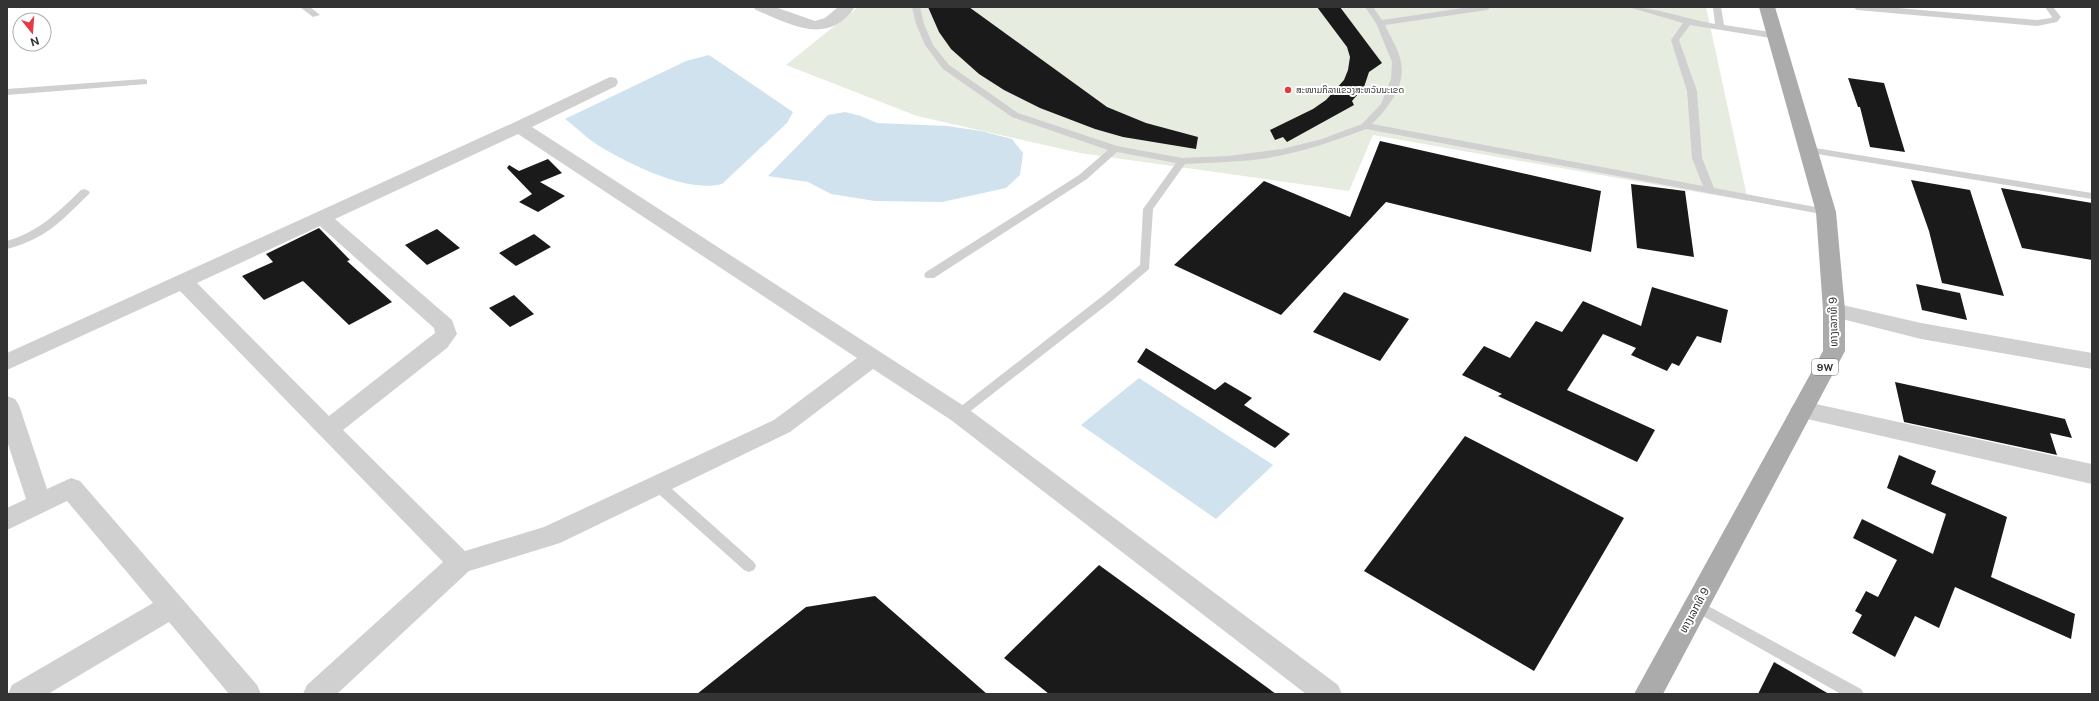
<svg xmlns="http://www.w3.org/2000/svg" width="2099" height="701" font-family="'Public Sans','Noto Sans Lao',sans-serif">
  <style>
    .green { fill: #e6ecdf }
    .water { fill: #cfe2ee }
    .building { fill: #1a1a1a }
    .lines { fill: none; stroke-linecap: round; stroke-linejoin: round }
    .lane { fill: #d0d0d0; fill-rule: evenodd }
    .street { fill: #d0d0d0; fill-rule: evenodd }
    .primary { fill: #ababab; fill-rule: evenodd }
    .poi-dot { fill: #e63946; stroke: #fff; stroke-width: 1.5 }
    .labels { text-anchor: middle; stroke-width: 4; stroke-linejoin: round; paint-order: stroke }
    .far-poi-label { font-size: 9px; fill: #333; stroke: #fff; text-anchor: start }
    .shield { fill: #fff; stroke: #707070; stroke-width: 1 }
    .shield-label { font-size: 10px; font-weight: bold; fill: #333 }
    .street-label { font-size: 11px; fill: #333; stroke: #fff }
  </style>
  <rect width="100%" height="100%" fill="#fff"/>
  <path class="green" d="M858,7H1706L1748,201L1373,135L1349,191L1080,153L917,116L786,65Z"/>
  <path class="water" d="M709,55L793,112L787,123L722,184C688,193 634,166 604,149C590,141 578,129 565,119L686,61Z
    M845,112L861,116L877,123L947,126L981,131L1012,139L1023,153L1020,175L1006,188L942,202L875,201L831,194L808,182L768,176L828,115Z
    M1139,378L1273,465L1216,519L1081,425Z"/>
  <path class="building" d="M928,7H969L1107,107L1146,123L1198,137L1196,149L1123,137L1095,129L1040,108L1004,90L979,74L951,49L939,32Z
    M1317,7H1340L1382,63L1369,72L1364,87L1352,101L1354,105L1287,142L1283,137L1275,140L1270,130L1313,109L1326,100L1344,80L1348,70L1350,57L1347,47Z
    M1848,78L1884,83L1905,152L1870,147L1860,107H1858Z
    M1380,141L1601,191L1591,252L1386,202L1281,315L1174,265L1264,181L1350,217Z
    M548,159L562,173L540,182L565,196L538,212L519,202L532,194L507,168L509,165L519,171Z
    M1911,180L1970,190L2004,296L1942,283L1929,231Z
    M1631,184L1685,191L1694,257L1637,248Z
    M2001,188L2092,203V260L2022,248Z
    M319,228L350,260L347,261L392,302L349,325L303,281L264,300L242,276L273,262L266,254Z
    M437,229L460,248L427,265L405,245Z
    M534,234L551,247L516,266L499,253Z
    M1916,284L1960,293L1967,320L1922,310Z
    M1652,287L1728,310L1721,343L1697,336L1679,366L1672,363L1667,371L1631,355L1636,348L1603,334L1567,390L1655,430L1637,462L1498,396L1502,394L1462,375L1484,346L1510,358L1536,321L1562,332L1583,301L1641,326Z
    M1344,292L1409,319L1380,361L1313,332Z
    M514,295L534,314L510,327L489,308Z
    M1146,348L1215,390L1225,382L1252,398L1244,405L1290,434L1275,448L1137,362Z
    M1895,382L2065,419L2072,438L2050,433L2057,455L1904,422Z
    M1465,436L1624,518L1534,671L1364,571Z
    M1899,455L1936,471L1931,484L2007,517L1991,577L2075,614L2071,639L1955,587L1939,628L1915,616L1895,657L1852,633L1862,615L1855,611L1866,591L1878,597L1897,560L1853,538L1862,519L1933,554L1946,514L1887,488Z
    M1099,565L1276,694H1049L1004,658Z
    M875,596L987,694H697L806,607Z
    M1774,662L1829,694H1758Z"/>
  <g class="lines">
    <path class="lane" d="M300,7H310L320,15L313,17Z
      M912,7H920L924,24L933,45L949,65L1018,113L1117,146L1182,158L1228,156L1282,149L1322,139L1362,124L1381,104L1391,79L1392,62L1376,23L1365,7H1373L1382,20L1470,7H1491L1487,10L1385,25C1390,36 1399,50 1401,62C1406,86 1387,109 1372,124L1703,186L1692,158L1687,91L1671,40L1683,23L1628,7C1656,7 1686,19 1715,24L1713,7H1721L1724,25L1777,33L1781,36L1777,39L1690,25L1679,40L1697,91L1702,158L1714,188L1826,209L1831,212L1826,215L1366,129C1339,139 1312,149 1283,155C1251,162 1218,162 1185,164L1153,209L1149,269L1113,300L963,417H955L953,414L955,411L1105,294L1140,265L1143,209L1176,163L1117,152L1087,179L934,278H926L924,275L926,272L1079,175L1108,150L1012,117L943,69L925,45L916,24Z
      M1853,7H1886L2037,20L2051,18L2052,17L2045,7H2053L2061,17L2057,22L2037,26L1857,10Z
      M144,79L147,80V84L7,95V89Z
      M1809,147L2092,193V199L1805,152V148Z
      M85,189L90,192L89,194C60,222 47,238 7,249V241C40,231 57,213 81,190Z
      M658,480L663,481L754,562L756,566L754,570L749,572L744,570L653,489L651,485L653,481Z
      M1697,600L1861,689L1864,694H1841L1692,610L1690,606L1692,602Z"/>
    <path class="street" d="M753,7H775L815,21L825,18L838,7H855C827,47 790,24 756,10Z
      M610,77L616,78L618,82L616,86L532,127L967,408L1338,685L1342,694H1306L951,420L873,369L790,432L560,543L469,571L337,694H303L307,685L443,562L180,291L7,370V353L513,123ZM518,134L857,358L774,420L544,527L465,551L343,430L447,348L457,334L452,320L335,219ZM320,226L434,328L435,333L329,416L197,283Z
      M1834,303L1921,323L2092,353V369L1921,339L1826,315L1823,310L1826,305Z
      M7,396L15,399L19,405L47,489L71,478L80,481L257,685L261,694H229L169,622L48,694H8L12,685L153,603L67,501L7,530V508L26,499L7,441Z
      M1802,401L2092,464V484L1794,416L1790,410L1794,404Z"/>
    <path class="primary" d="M1759,7H1775L1836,212L1845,310V351L1663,694H1634L1823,351V310L1816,212Z"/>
  </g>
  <circle class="poi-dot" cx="1288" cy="90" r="4"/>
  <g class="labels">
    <g class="far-poi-label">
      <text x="1296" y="93">ສະໜາມກິລາແຂວງສະຫວັນນະເຂດ</text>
    </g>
    <rect class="shield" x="1812" y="359" width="26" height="16" rx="3"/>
    <g class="shield-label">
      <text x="1825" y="371">9W</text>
    </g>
    <g class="street-label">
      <text transform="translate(1833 322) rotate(-91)" y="4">ທາງເລກທີ 9</text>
      <text transform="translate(1694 610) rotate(-61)" y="4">ທາງເລກທີ 9</text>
    </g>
  </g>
  <rect width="2099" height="701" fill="none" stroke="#333333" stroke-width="16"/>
  <g transform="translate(32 32) rotate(163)"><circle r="19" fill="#ffffff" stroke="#adadad"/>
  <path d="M0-3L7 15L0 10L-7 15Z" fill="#e63946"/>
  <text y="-6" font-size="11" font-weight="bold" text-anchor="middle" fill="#333333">N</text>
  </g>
</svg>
